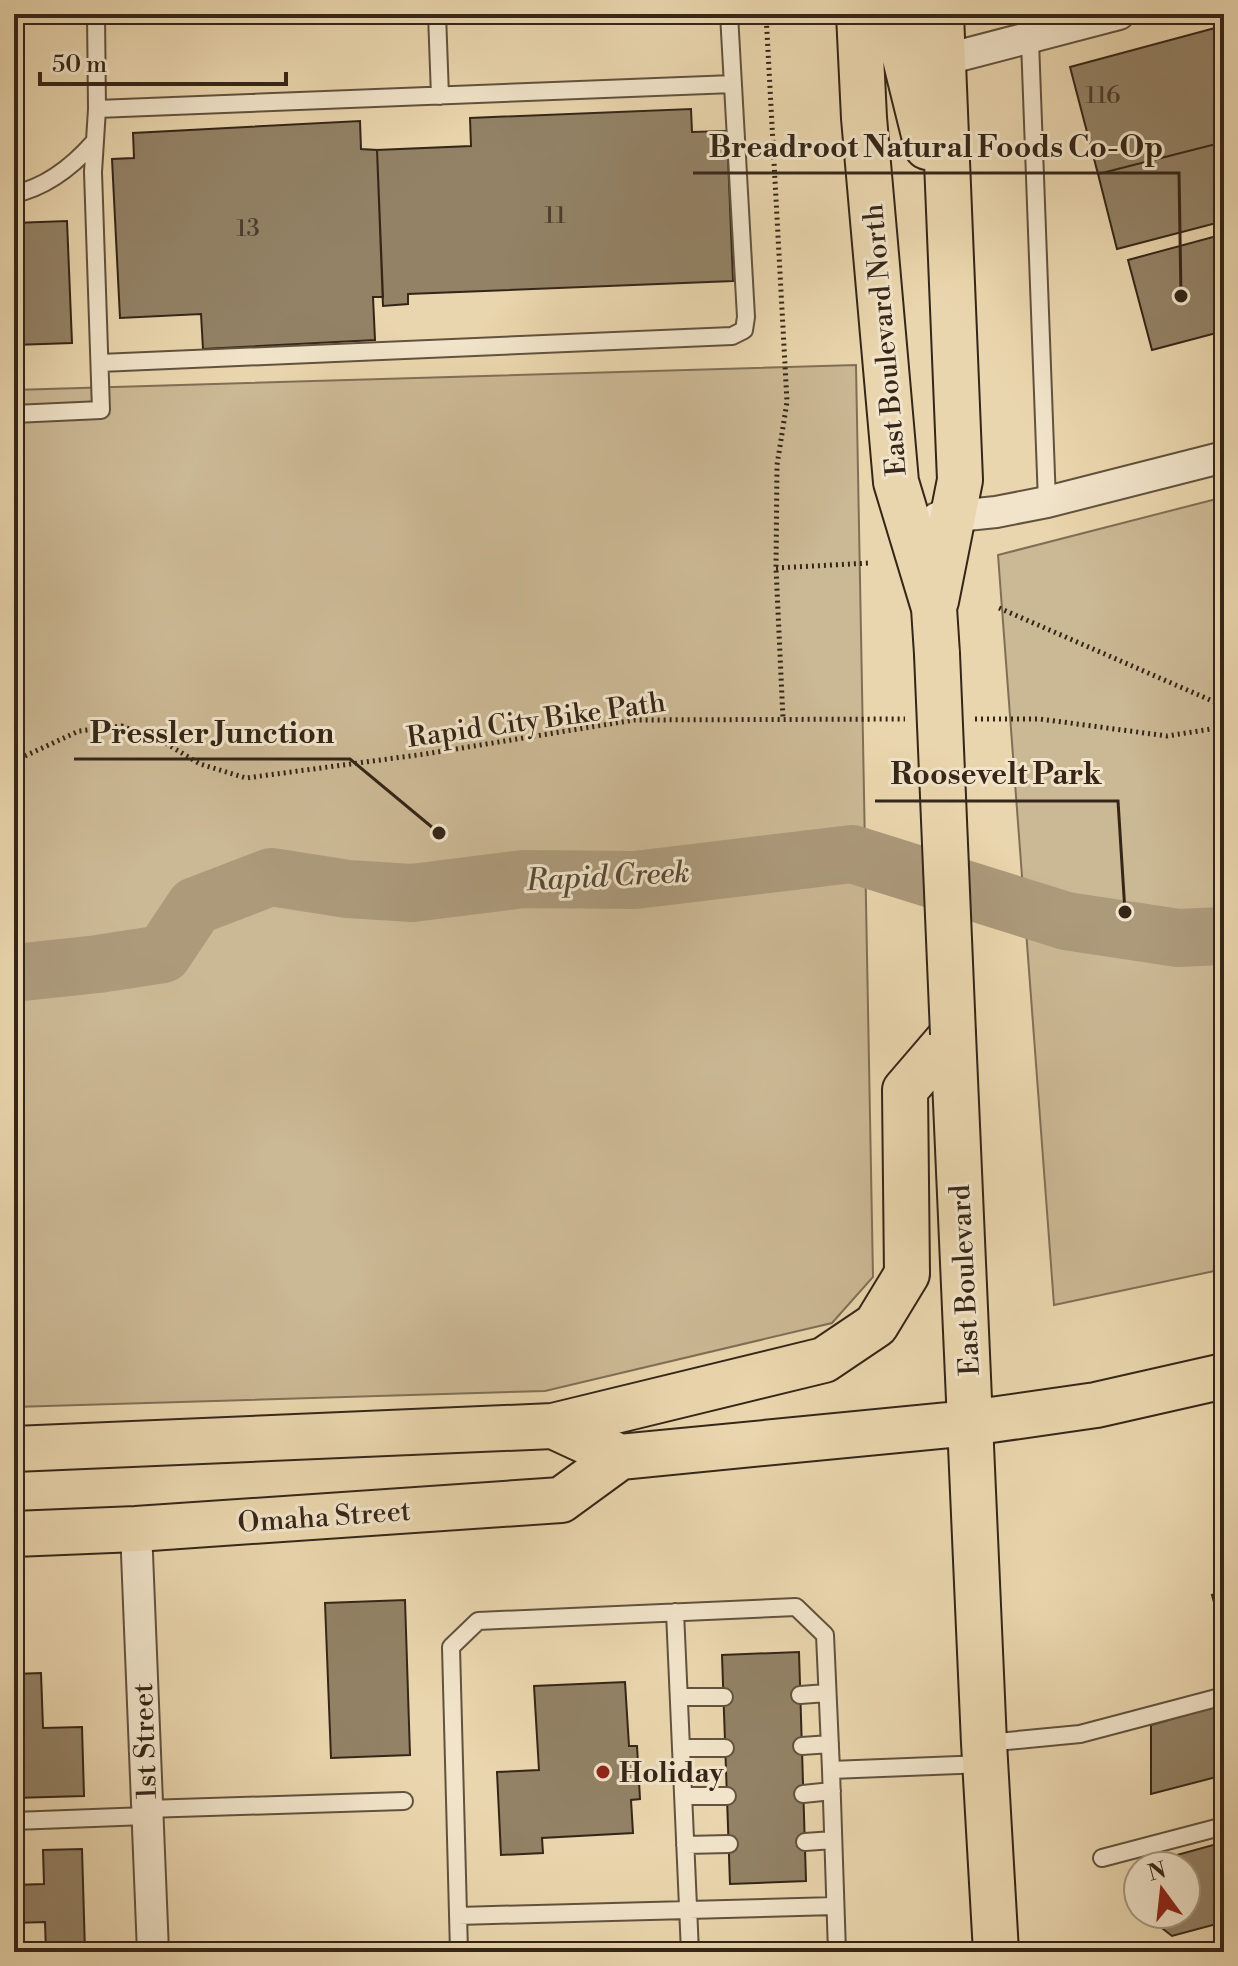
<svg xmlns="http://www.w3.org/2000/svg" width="1238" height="1966" font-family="'Libre Bodoni',serif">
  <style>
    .green { fill: #cbb894; stroke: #806f56; stroke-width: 2 }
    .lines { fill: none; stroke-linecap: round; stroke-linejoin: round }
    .river { stroke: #ac9a7b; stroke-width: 58 }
    .building { fill: #938266; stroke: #352618; stroke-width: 2 }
    .lane-casing { stroke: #62523e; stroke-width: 20 }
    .street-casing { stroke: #62523e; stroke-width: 34 }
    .primary-casing { stroke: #352618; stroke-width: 48 }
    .path { stroke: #352618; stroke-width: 5; stroke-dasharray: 2 4; stroke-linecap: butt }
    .lane { stroke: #f1e4ca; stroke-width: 16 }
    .street { stroke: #f1e4ca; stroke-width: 30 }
    .primary { stroke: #ead6ae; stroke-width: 44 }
    .primary-bridge-casing { stroke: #352618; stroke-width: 48; stroke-linecap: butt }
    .primary-bridge { stroke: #ead6ae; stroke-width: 44 }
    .poi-dot { fill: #8f2418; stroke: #f1e4ca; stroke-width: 3 }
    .labels { text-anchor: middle; stroke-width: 6; stroke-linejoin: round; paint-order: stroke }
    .number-label { font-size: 24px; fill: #4c3d2c }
    .street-label { font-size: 28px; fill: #352618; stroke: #f1e4ca }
    .poi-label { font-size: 28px; font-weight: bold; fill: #352618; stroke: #f1e4ca; text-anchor: start }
    .water-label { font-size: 30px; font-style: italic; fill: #594936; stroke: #f1e4ca }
    .leader { fill: none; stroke: #352618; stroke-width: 3 }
    .callout-dot { fill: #352618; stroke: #f1e4ca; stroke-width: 3 }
    .callout-label { font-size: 30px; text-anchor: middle; font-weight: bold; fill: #352618; stroke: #f1e4ca; stroke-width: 6; stroke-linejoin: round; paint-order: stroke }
  </style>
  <rect width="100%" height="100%" fill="#ead6ae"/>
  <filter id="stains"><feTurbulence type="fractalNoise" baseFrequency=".0025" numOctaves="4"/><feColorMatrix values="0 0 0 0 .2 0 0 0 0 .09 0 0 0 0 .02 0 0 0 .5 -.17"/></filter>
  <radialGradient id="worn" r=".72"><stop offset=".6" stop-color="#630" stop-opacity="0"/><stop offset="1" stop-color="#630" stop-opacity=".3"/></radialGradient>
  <path class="green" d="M856,365L873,1277L832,1323L545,1391L14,1407V390Z
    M1224,497V1269L1054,1305L998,555Z"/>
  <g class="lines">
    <path class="river" d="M14,973L98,964L163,954L195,906L271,877L348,889L412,893L524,879L635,880L852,854L1066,921L1178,938L1224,936"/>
  </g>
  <path class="building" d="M1215,28L1224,62V142L1098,174L1070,67Z
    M691,109L692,132L727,131L733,281L408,294V304L383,306L377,150L471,146L470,118Z
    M360,121L361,149L377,150L383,297H373L375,340L203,349L201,314L120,318L112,159L134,158L133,133Z
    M1224,142V221L1117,249L1098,174Z
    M67,221L72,343L14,345V223Z
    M1224,234V331L1152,350L1128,260Z
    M1224,1591V1639L1212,1595Z
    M405,1600L410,1755L331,1758L325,1603Z
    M799,1652L806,1881L730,1884L722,1655Z
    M41,1673L43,1728L82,1727L84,1796L14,1798V1674Z
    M625,1682L629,1746H637L640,1799L631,1800L633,1833L542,1838L543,1853L501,1855L497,1772L539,1770L534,1686Z
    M1214,1707L1224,1738V1775L1151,1794V1725Z
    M1224,1842V1922L1172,1936L1158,1925L1157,1914H1186V1866H1155V1861Z
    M82,1849L85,1952H46L45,1922L14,1923V1885L44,1884L43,1850Z"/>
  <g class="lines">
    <defs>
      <path id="lane" d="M437,14L440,96
        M1029,14L1047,502
        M97,109L733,84
        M14,194C47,187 72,167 94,142
        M100,363L732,336L744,330L746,317L729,14
        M14,414L101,410L93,172L97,109L96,14
        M675,1612L690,1952
        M800,1695L827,1693
        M679,1697H724
        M986,1743L1080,1734L1224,1696
        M802,1746L830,1744
        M681,1748H725
        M831,1770L837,1952
        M803,1794L832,1791
        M683,1796H727
        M146,1809L404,1801
        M14,1821L146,1816
        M805,1842L833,1840
        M685,1845L729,1844
        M1102,1858L1224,1826
        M458,1916L835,1906
        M459,1952L451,1647L478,1621L796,1607L825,1635L831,1770L984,1764
        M1220,1952L1224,1951"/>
      <path id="street" d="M943,60L1119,14
        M937,518L996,512L1047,502L1224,457
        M136,1529L153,1952"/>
      <path id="primary" d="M859,14L864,118L896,482L934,608L937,654
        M897,14L898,30L927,147
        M936,601L960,480L941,14
        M953,1034L984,1743L996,1952
        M553,1426L824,1360L876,1325L907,1274L905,1090L953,1034
        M14,1449L553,1426L620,1457L970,1423L1096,1405L1224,1376
        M14,1534L136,1529L561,1500L620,1457"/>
    </defs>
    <use href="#lane" class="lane-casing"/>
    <use href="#street" class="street-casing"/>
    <use href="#primary" class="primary-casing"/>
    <path class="path" d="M766,14L787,402L777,465L776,568L783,719
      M776,568L869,563
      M999,608L1224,706
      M975,719H1040L1167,736L1224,727
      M14,761L79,731L122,726L167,744L200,764L246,778L425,754L634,720L905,719"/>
    <use href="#lane" class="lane"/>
    <use href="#street" class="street"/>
    <use href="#primary" class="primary"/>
    <defs>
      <path id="primary-bridge" d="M937,654L953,1034"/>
    </defs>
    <use href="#primary-bridge" class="primary-bridge-casing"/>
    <use href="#primary-bridge" class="primary-bridge"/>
  </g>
  <circle class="poi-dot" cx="603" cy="1772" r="8"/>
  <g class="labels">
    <g class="number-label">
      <text x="1103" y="103">116</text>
      <text x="555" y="223">11</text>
      <text x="248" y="236">13</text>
    </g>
    <g class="street-label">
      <text transform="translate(884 340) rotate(-95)" y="10">East Boulevard North</text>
      <text transform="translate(536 719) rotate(-8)" y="10">Rapid City Bike Path</text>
      <text transform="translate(964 1280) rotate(-93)" y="10">East Boulevard</text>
      <text transform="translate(324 1516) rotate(-4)" y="10">Omaha Street</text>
      <text transform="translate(144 1741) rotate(-92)" y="10">1st Street</text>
    </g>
    <g class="poi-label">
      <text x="619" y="1782">Holiday</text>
    </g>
    <g class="water-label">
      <text transform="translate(608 876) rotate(-3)" y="10">Rapid Creek</text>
    </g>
  </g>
  <path class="leader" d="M1181 296L1179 173H693M439 833L350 759H74M1125 912L1118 801H875"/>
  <g class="callout-dot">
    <circle cx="1181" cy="296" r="8"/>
    <circle cx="439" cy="833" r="8"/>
    <circle cx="1125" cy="912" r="8"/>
  </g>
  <g class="callout-label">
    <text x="936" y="157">Breadroot Natural Foods Co-Op</text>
    <text x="212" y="743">Pressler Junction</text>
    <text x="996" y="784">Roosevelt Park</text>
  </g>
  <rect width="1238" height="1966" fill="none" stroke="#ead6ae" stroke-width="48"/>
  <rect x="16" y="16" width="1206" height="1934" fill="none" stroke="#352618" stroke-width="4"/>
  <rect x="24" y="24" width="1190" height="1918" fill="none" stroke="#352618" stroke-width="2"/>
  <g transform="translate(1162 1890) rotate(345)"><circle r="38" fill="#f1e4ca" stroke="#a69883" stroke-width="2"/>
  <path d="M0-6L14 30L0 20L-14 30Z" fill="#8f2418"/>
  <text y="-12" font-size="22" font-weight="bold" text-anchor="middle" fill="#352618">N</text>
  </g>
  <path d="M40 72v12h246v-12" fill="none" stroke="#352618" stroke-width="4"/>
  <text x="52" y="72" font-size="24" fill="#352618" stroke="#f1e4ca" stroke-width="6" paint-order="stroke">50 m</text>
  <rect width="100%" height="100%" filter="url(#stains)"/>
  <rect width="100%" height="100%" fill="url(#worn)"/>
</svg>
